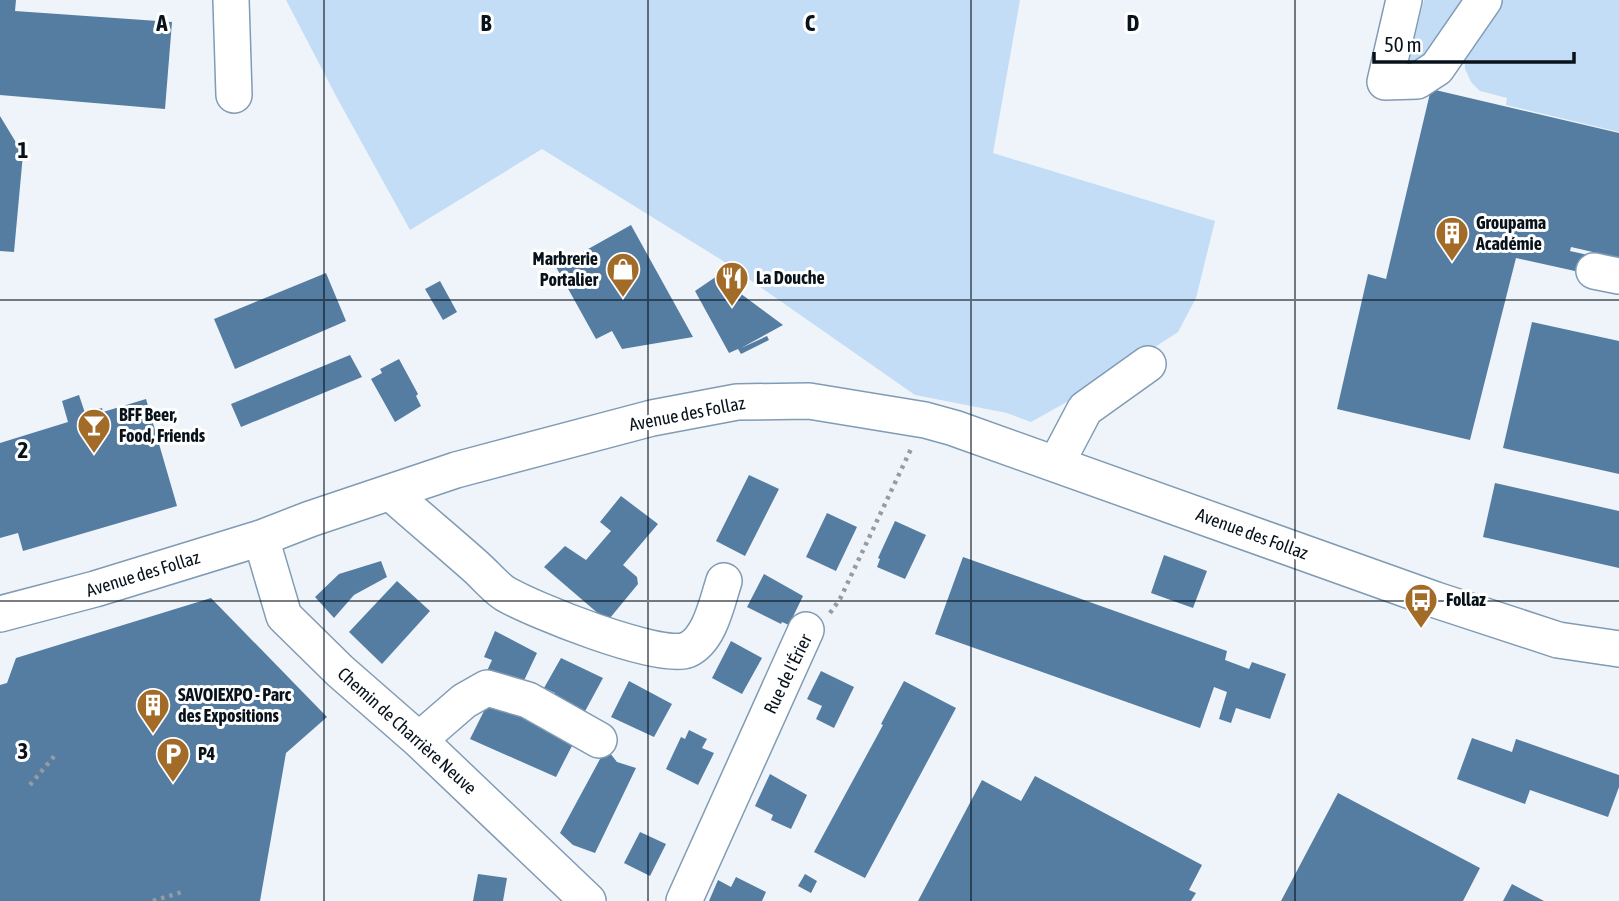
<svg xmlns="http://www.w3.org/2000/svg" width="1619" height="901" font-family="'Asap Condensed',sans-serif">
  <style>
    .green { fill: #c3ddf6 }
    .building { fill: #547da1 }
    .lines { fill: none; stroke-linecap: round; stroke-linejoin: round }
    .minor-casing { stroke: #809bb4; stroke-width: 38 }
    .path { stroke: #949ba2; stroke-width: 4.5; stroke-dasharray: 3.5 5; stroke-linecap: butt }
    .minor { stroke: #fff; stroke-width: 35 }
    .grid { fill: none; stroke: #08121b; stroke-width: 2; stroke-opacity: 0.55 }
    .labels { text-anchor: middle; stroke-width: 6; stroke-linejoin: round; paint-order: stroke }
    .poi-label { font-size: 18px; font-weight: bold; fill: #08121b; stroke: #fff; text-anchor: start }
    .street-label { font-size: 18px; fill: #08121b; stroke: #fff }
    .grid-label { font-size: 23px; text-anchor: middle; font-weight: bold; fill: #08121b; stroke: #fff; stroke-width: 6; stroke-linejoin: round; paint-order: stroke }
  </style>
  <rect width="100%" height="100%" fill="#eff4fa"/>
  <path class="green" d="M286,0H1020L993,153L1215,221L1196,298L1178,332L1092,388L1031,422L1007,413L915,395L720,259L542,149L410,230L336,96Z
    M1424,0H1477L1442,50L1407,68Z
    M1492,0H1619V132L1506,105L1507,98L1480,91L1471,82L1465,69L1464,51Z"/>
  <path class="building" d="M0,0H16L15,11L172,22L165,109L0,95Z
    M1431,89L1619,133V258L1571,247L1570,251L1588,255L1584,273L1516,258L1470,440L1337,409L1368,274L1386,279Z
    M0,116L23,154L14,252L0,251Z
    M631,225L693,337L622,349L612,331L596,339L556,267Z
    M326,273L346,321L235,369L214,319Z
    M717,276L783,325L741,348L767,336L769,340L741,354L738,349L729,353L695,291Z
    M440,281L457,312L443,320L425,289Z
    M1532,322L1619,341V474L1503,448Z
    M350,355L362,377L241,427L231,404Z
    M399,359L418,394L416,396L421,406L395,422L371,379L382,373L380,369Z
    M79,395L85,413L102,408L103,412L146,399L177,506L23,551L18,533L0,538V443L68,422L62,401Z
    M749,475L779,489L745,556L716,541Z
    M1495,483L1619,511V568L1483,537Z
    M621,496L658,524L623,565L637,577L638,584L610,618L600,615L544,567L565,546L586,560L611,531L600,522Z
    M827,513L857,527L836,571L806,557Z
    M895,521L926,535L905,579L877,567L880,559L878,558Z
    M1164,555L1207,571L1193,608L1151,593Z
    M963,557L1227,651L1225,660L1249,669L1252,662L1286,674L1270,719L1236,708L1231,723L1219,719L1227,692L1214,687L1200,728L935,634Z
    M381,561L387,577L354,595L334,618L315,597L339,574Z
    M764,574L803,596L789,625L782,622L781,624L747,607Z
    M397,581L430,611L382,664L349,632Z
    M211,598L327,717L286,753L260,901H0V685L7,683L16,658Z
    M495,631L537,653L520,689L487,671L492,660L484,657Z
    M731,641L762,658L742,694L712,678Z
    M561,658L603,678L583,715L552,700L555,693L544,688Z
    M821,671L854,687L834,728L816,719L822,706L807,699Z
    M629,681L672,704L654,737L611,717Z
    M904,681L956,708L865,878L814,852L883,725L881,724Z
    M489,701L574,742L556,777L470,739Z
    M689,730L707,739L702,748L714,753L698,785L666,769L681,737L685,739Z
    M1472,738L1512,752L1516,739L1619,775V787L1608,817L1530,790L1525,804L1457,779Z
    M606,748L617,762L636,768L595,853L573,845L560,833Z
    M770,774L807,795L791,829L771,820L773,815L755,806Z
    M1035,776L1202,865L1189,890L1196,893L1191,901H918L982,780L1021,801Z
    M1338,793L1480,868L1463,901H1281Z
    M640,832L666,844L650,876L624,863Z
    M478,874L507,878L503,901H473Z
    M805,874L817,881L811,893L798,886Z
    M736,877L766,892L762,901H709L718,880L731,887Z
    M1512,884L1544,901H1503Z"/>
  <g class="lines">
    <defs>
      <path id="minor" d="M231,0L234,95
        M1404,0L1385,82L1417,81L1437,68L1484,0
        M1594,271L1619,276
        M1056,464L1085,409L1148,364
        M391,493C419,518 448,542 476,567C485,575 494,586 504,593C530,609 660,661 687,650C710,640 717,602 724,581
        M261,538L284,616L340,671L419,740L588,901
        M0,614L95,589L261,538L310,519L456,470L652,418L737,402L809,401L925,420L954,428L1436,600L1558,640L1619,649
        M419,740L464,701L487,688L528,700L599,740
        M684,901L806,630"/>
    </defs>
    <use href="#minor" class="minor-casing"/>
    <path class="path" d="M830,613L840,599L911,449
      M30,785L56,754
      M153,901L185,891"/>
    <use href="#minor" class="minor"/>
  </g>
  <path class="grid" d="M324,0V901M648,0V901M971,0V901M1295,0V901M0,300H1619M0,601H1619"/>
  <defs>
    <symbol id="building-pin" viewBox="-11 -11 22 30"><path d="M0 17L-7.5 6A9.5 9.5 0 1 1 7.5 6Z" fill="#a36b28" stroke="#fff"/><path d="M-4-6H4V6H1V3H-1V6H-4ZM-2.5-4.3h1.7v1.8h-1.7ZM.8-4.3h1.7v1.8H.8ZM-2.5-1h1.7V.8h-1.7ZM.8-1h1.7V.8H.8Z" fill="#fff"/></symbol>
    <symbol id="shop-pin" viewBox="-11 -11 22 30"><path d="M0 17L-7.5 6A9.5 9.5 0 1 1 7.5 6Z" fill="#a36b28" stroke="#fff"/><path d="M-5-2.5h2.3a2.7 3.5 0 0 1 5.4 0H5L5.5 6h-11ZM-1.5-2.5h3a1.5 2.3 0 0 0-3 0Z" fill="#fff"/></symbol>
    <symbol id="restaurant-pin" viewBox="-11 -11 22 30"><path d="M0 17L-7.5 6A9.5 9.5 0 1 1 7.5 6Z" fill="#a36b28" stroke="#fff"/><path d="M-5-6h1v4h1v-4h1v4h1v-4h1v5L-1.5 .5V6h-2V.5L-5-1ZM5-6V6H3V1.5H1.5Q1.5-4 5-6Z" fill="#fff"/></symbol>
    <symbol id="bar-pin" viewBox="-11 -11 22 30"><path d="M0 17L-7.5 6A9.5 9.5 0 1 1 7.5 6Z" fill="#a36b28" stroke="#fff"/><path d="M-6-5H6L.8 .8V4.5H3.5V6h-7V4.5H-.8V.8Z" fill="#fff"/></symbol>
    <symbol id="bus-pin" viewBox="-11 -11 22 30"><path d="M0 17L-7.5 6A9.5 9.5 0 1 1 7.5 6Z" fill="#a36b28" stroke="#fff"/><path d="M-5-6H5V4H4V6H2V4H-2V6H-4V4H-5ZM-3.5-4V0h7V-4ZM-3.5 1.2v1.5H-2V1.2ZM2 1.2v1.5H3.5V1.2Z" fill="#fff"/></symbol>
    <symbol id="parking-pin" viewBox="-11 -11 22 30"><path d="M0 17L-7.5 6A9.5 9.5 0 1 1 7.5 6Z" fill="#a36b28" stroke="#fff"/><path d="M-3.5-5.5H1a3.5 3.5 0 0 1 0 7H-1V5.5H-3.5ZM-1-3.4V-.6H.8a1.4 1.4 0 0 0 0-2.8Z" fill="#fff"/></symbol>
  </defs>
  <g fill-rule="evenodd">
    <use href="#building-pin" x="1433" y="214" width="38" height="52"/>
    <use href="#shop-pin" x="604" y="250" width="38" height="52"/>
    <use href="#restaurant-pin" x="713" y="259" width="38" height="52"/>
    <use href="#bar-pin" x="75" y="406" width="38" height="52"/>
    <use href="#bus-pin" x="1402" y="581" width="38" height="52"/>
    <use href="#building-pin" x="134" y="686" width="38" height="52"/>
    <use href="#parking-pin" x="154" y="735" width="38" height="52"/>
  </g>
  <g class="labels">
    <g class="poi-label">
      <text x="1476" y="229">Groupama<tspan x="1476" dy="21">Académie</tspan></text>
      <text x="598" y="265" text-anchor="end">Marbrerie<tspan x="598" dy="21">Portalier</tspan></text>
      <text x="756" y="284">La Douche</text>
      <text x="119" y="421">BFF Beer,<tspan x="119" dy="21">Food, Friends</tspan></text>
      <text x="1446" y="606">Follaz</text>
      <text x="178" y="701">SAVOIEXPO - Parc<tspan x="178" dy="21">des Expositions</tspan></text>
      <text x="198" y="760">P4</text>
    </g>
    <g class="street-label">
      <text transform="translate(687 414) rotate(-11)" y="6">Avenue des Follaz</text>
      <text transform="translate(1252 534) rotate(20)" y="6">Avenue des Follaz</text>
      <text transform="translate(143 574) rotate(-17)" y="6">Avenue des Follaz</text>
      <text transform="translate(788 674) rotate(-64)" y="6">Rue de l'Érier</text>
      <text transform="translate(407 731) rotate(42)" y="6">Chemin de Charrière Neuve</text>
    </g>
  </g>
  <g class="grid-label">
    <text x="162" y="31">A</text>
    <text x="486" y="31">B</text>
    <text x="810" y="31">C</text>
    <text x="1133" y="31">D</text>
    <text x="23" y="158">1</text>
    <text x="23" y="458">2</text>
    <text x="23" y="759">3</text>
  </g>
  <path d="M1374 52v10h200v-10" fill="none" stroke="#08121b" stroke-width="3.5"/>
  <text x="1384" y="52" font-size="21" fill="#08121b" stroke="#ffffff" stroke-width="5" paint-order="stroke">50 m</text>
</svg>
